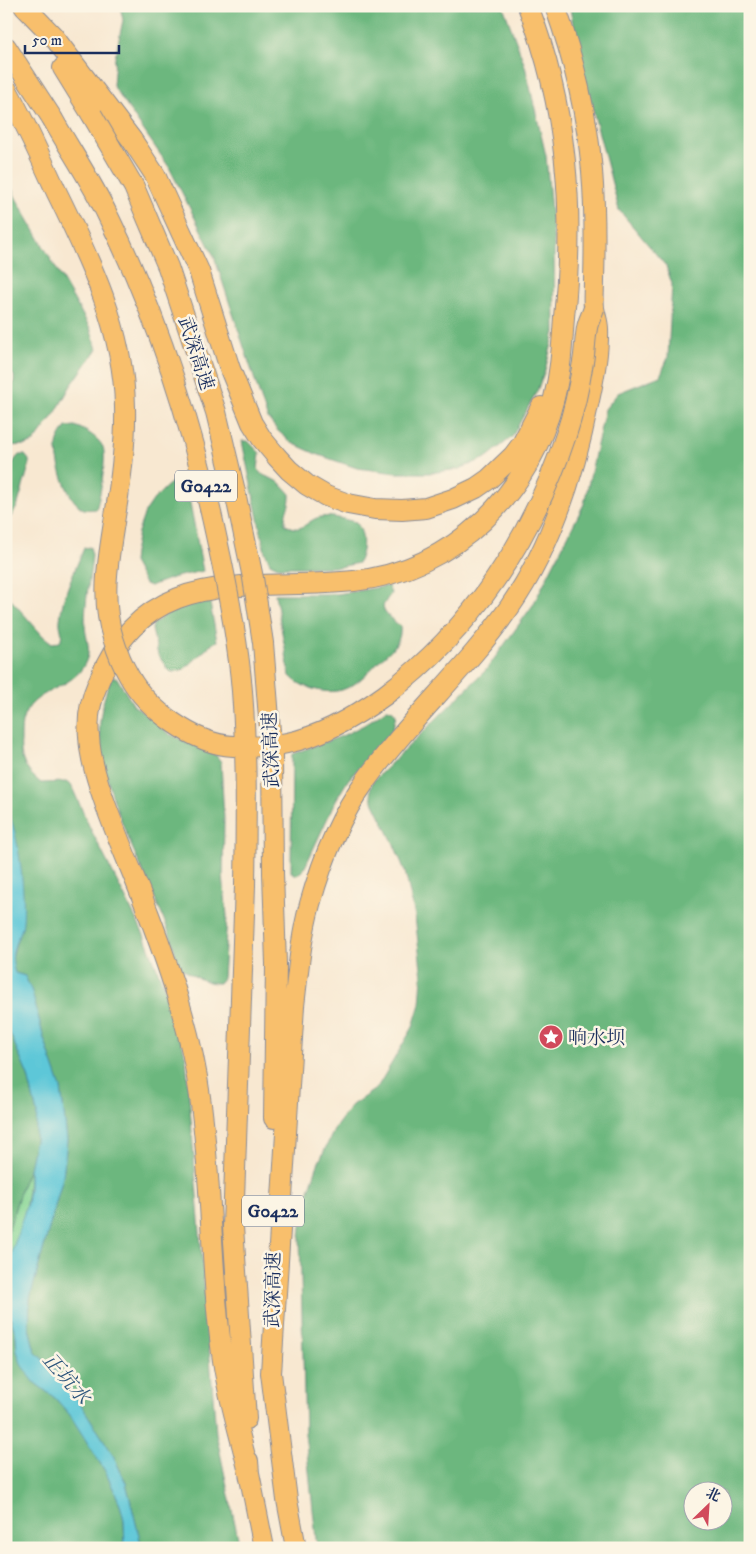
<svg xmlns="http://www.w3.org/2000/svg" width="756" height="1554" font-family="'IM FELL DW Pica','Noto Serif SC',serif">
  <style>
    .green { fill: #86d695; stroke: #50827a }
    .forest { fill: #6cb77e; stroke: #44736e; fill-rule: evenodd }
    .water { fill: #5dc7d8; stroke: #3c7b9b }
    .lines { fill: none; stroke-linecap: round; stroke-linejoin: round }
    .highway-casing { stroke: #8a8c98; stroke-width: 22 }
    .highway { stroke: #f8bf6c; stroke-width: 20 }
    .highway-bridge-casing { stroke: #8a8c98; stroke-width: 22; stroke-linecap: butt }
    .highway-bridge { stroke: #f8bf6c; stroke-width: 20 }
    .labels { text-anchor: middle; stroke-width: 5; stroke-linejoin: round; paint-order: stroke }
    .shield { fill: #fcf5e5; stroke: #5e6a86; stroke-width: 1 }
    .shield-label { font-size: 18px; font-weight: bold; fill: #1b2f5e }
    .street-label { font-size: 19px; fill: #1b2f5e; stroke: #fcf5e5 }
    .poi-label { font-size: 19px; fill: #1b2f5e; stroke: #fcf5e5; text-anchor: start }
    .water-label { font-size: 20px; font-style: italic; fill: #2c557c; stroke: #fcf5e5 }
  </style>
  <rect width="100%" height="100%" fill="#fcf5e5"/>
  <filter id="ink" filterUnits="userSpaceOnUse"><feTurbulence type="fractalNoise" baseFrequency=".02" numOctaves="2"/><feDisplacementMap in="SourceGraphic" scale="10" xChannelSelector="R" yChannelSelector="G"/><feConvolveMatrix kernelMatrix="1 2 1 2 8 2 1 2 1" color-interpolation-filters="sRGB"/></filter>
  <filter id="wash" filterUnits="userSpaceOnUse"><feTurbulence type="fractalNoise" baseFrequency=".0096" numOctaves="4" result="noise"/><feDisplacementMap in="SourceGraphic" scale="20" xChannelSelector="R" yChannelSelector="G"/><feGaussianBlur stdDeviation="1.12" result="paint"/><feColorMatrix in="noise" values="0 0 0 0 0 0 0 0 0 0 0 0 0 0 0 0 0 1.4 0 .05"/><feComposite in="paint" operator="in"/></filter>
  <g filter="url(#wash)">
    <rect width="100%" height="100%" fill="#f8e8d1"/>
    <path class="green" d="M29,1169C29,1206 19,1238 6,1272L7,1235L22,1185Z"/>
    <path class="forest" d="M120,6H503L525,66L546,156L554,245L555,332L545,370L537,391L512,437L486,458L459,469L429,473H396L357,468L316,454L292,443L277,430L267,417L214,256L169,167L113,86L115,58L123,20Z
      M571,6H750V1548H317L305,1433L300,1237L303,1208L318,1164L335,1128L352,1105L377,1088L413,1027L420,1004L422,977L415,916L405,871L393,842L372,799L370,790L373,781L486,670L533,605L584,504L605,409L618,393L660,376L668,358L672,284L666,266L619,210L580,61L570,9ZM694,1492H724V1522H694Z
      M6,175L16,198L90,328L97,349L70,387L56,412L34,442L26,445L6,446V397L14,383V375L6,372Z
      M75,426C85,430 98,437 103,447C107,458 100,498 96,509C93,509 88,510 84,509C68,503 57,464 57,449C56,441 62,433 66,427Z
      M242,441H248L260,453L258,469L263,475L279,482L290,494C291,507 284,510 285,524C303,536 306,519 321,517C332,515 345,520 356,522C365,534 364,550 358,563L340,567H278L270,563L265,552Z
      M19,455H25L29,460V466L17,507L6,524C6,503 3,471 19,455Z
      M183,477L186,482L203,571L175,577L150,586L145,584L133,562L134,553L138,532L145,512L154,499L165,488L177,478Z
      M90,547L92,555C90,578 85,601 85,624C85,638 92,647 86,661C74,692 31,686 22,722C21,728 21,735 21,741C19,760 27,772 41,783L66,782L71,785L90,828L144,935L173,1010L186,1058L216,1433L240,1548H142L126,1483L112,1453L65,1380L35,1352L29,1328L30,1298L63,1177L67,1140L61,1088L44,1039L32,992L25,976L15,973L11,961L17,940L22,928L8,811L6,809V594L43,636L52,643L60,642C64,631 59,629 60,620C62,595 75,571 84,548Z
      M388,586L391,593C389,597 386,600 384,604C380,612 394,621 400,626C402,644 390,650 379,661C359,682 345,698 313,689C303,686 297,683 290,676L275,594H337Z
      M209,598L217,641L212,644L183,670L174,672L169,671L158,655L152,629L153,624L165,615L180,606Z
      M114,677L117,678L134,706L141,710L169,734L216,755L221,762L224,820L223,876L227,916L223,978L219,983C208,984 189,975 181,967C175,959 174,944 170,935C146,871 108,810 100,741C98,719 103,699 111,678Z
      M387,709L392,710L396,715L393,728L390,734L348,780L336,800L304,869L297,875L291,872L292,754L342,736L364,725Z
      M6,1024L28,1076L37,1113L35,1141L29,1169L22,1185L6,1238Z
      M6,1298L8,1309L16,1336L17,1351L35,1383L55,1398L70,1415L105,1471L117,1497L121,1508L124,1520L125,1548H6Z"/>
    <path class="water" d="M6,809C19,826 27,907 22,928C21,932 19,935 17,939C12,952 11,959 15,973L25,976L32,992L44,1039L61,1088L67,1140L63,1177L30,1298L29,1328L35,1352L65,1380L112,1453L126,1483L142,1548H125L124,1520L121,1508L117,1497L105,1471L70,1415L55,1398L35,1383L22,1366L17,1351L16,1336L8,1309L6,1272L27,1203L29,1188V1169L35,1141L37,1113L28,1076L6,1024Z"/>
  </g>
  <g filter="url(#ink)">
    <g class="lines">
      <defs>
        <path id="highway" d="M24,6L53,36L132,140L155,175L199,271L230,369L252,423L262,439L277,457L289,470L307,485L326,496L348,504L375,509L402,510L426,508L453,499L476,488L489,479L513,456L522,444L541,407
          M6,47L52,118
          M63,68L92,115
          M273,873L276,964L274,1118
          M245,885L233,1227L246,1419
          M272,1359L271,1373L287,1500L296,1548
          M271,1373L294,1006C298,972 301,937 310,904C322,861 340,816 366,780C410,719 466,669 509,608C551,548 574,476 588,405C593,383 599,352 598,329C598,322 595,315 594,308C593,299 594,290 594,281C595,244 595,207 592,171C587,115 574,59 555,6
          M248,1461L249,1473L264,1548
          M249,1473C241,1438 230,1403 224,1367C210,1278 213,1187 200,1097C192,1035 171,973 149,915C135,878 119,842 106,806C98,783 90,759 89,736C87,718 91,699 98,683C147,561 250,592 354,581C454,570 531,493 554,398C561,370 562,345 564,317C575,210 567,107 528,6"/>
      </defs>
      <use href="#highway" class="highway-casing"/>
      <use href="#highway" class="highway"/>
      <defs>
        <path id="highway-bridge" d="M6,88C25,122 41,158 57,193C90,260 124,330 125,407C126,443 121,480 115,516C109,556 100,597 113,638C117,651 122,664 129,676C147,709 194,744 233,746C251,747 269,747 287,743C323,736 356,716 385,695C472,630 532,538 566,435C574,411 579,387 583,362C585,351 585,339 587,328C588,321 592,315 594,308
          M92,115L134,187L168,267L216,412L234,487L253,578L263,643L272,756L273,873
          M52,118C70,150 92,182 108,216C159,319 193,427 217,540C228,590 238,640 242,691C247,755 246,820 245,885"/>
      </defs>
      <use href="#highway-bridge" class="highway-bridge-casing"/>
      <use href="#highway-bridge" class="highway-bridge"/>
    </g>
  </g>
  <defs>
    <symbol id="sight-disc" viewBox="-11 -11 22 22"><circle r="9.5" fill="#d1495b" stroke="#fcf5e5"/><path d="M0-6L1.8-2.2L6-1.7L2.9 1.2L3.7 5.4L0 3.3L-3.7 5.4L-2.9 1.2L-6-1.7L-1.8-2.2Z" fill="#fff"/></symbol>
  </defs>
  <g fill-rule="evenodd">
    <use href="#sight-disc" x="537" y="1023" width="28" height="28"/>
  </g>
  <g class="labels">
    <g class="shield">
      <rect x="175" y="470.5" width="62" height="31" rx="4"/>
      <rect x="242" y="1195.5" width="62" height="31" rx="4"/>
    </g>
    <g class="shield-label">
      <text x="206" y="492">G0422</text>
      <text x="273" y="1217">G0422</text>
    </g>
    <g class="street-label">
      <text transform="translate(197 353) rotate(72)" y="7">武深高速</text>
      <text transform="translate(270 750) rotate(-92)" y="7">武深高速</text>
      <text transform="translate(272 1290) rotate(-89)" y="7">武深高速</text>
    </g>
    <g class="poi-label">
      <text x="568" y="1044">响水坝</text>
    </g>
    <g class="water-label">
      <text transform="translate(67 1378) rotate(49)" y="7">正坑水</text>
    </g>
  </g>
  <rect width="756" height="1554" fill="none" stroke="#fcf5e5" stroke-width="25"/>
  <g transform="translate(708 1506) rotate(25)"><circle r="24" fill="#fcf5e5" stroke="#a2a6af"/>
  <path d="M0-4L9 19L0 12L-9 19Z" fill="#d1495b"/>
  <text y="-8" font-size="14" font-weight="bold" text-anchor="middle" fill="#1b2f5e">北</text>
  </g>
  <path d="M25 45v8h94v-8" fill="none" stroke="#1b2f5e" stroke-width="2.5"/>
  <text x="32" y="45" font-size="15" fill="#1b2f5e" stroke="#fcf5e5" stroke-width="4" paint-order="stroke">50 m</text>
</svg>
